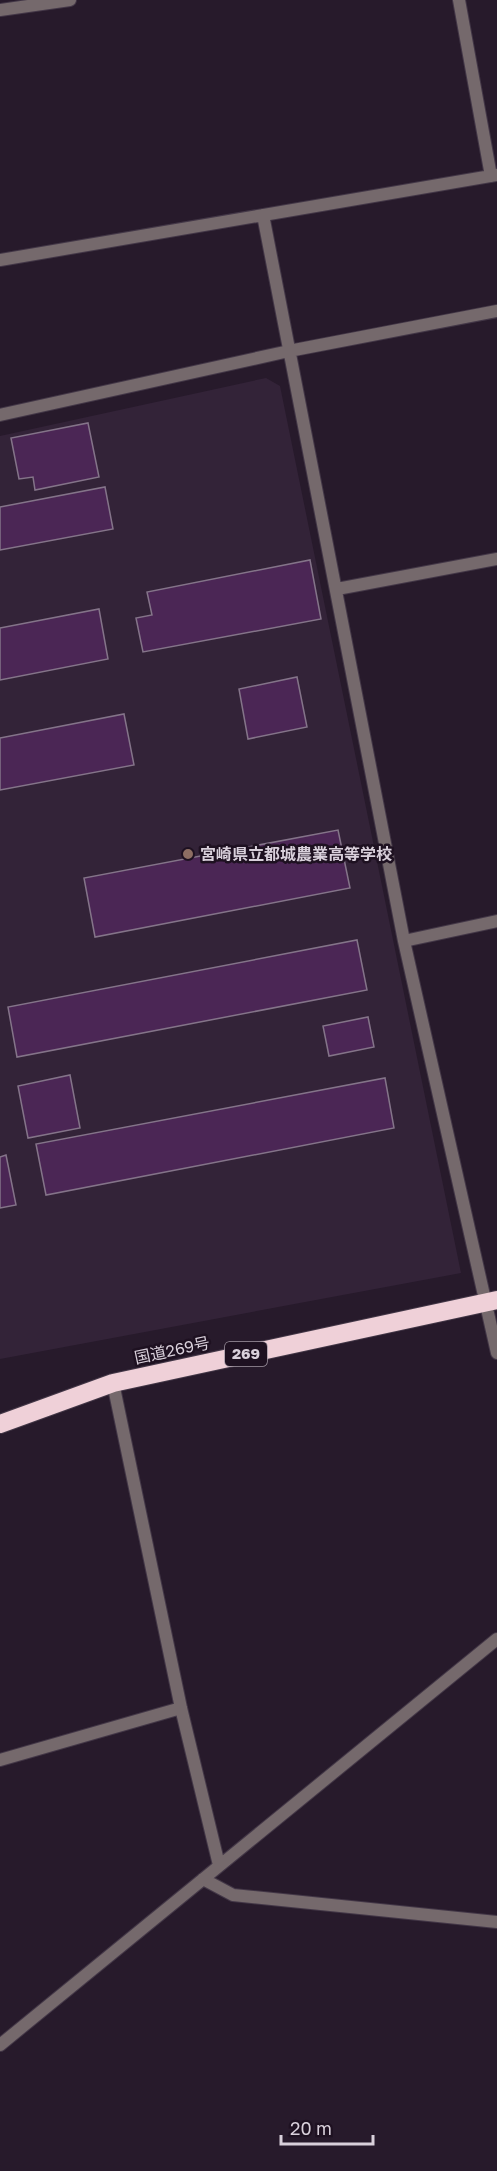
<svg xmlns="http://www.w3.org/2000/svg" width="497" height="2171" font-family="'Golos Text','Noto Sans JP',sans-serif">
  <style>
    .built { fill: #332338 }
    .building { fill: #4b2655; stroke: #847489; stroke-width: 1.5 }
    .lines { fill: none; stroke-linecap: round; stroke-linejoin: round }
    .street-casing { stroke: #433747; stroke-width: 14 }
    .highway-casing { stroke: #433747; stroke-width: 20 }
    .street { stroke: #75696c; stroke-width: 12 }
    .highway { stroke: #efd0d8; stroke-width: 18 }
    .education-dot { fill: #8d6e63; stroke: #1e1121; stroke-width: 2 }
    .labels { text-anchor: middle; stroke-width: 5; stroke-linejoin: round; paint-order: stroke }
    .shield { fill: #1e1121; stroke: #a197a3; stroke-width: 1.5 }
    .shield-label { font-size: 15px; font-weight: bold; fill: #d9d0db }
    .poi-label { font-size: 16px; font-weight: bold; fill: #d9d0db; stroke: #1e1121; text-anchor: start }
    .street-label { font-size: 16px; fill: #d9d0db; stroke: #1e1121 }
  </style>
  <rect width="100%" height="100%" fill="#271a2b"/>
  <path class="built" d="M266,378L280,386L461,1273L0,1359V436Z"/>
  <path class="building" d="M88,423L99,477L35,490L33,477L19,479L11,438Z
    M105,487L113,529L0,550V507Z
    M310,560L321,619L143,652L136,618L152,615L147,592Z
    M99,609L108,659L0,680V628Z
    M297,677L307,727L248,739L239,689Z
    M124,714L134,765L0,790V738Z
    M338,830L350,888L95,937L84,878Z
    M357,940L367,990L17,1057L8,1007Z
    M368,1017L374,1047L329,1056L323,1026Z
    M70,1075L80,1128L28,1138L18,1086Z
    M385,1078L394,1128L46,1195L36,1144Z
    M6,1155L16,1205L0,1208V1157Z"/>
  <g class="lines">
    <defs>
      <path id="street" d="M459,0L491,176
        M0,10L70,0
        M263,215L404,941L497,1353
        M0,260L497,175
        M0,415L289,351L497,311
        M337,589L497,559
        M404,941L497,921
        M113,1383L181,1708L219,1865
        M0,1760L181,1708
        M203,1879L233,1895L497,1922
        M0,2045L497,1639"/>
      <path id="highway" d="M0,1424L113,1383L497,1300"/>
    </defs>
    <use href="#street" class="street-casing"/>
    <use href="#highway" class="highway-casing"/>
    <use href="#street" class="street"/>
    <use href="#highway" class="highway"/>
  </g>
  <circle class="education-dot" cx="188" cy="854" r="6"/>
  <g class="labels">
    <rect class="shield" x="225" y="1342" width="42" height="24" rx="4.5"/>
    <g class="shield-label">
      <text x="246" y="1359">269</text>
    </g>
    <g class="poi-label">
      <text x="200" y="860">宮崎県立都城農業高等学校</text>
    </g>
    <g class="street-label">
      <text transform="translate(172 1350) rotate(-12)" y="6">国道269号</text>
    </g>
  </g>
  <path d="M281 2135v9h92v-9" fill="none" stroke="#d9d0db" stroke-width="3"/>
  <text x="290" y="2135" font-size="18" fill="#d9d0db" stroke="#1e1121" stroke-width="4.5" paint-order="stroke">20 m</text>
</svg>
